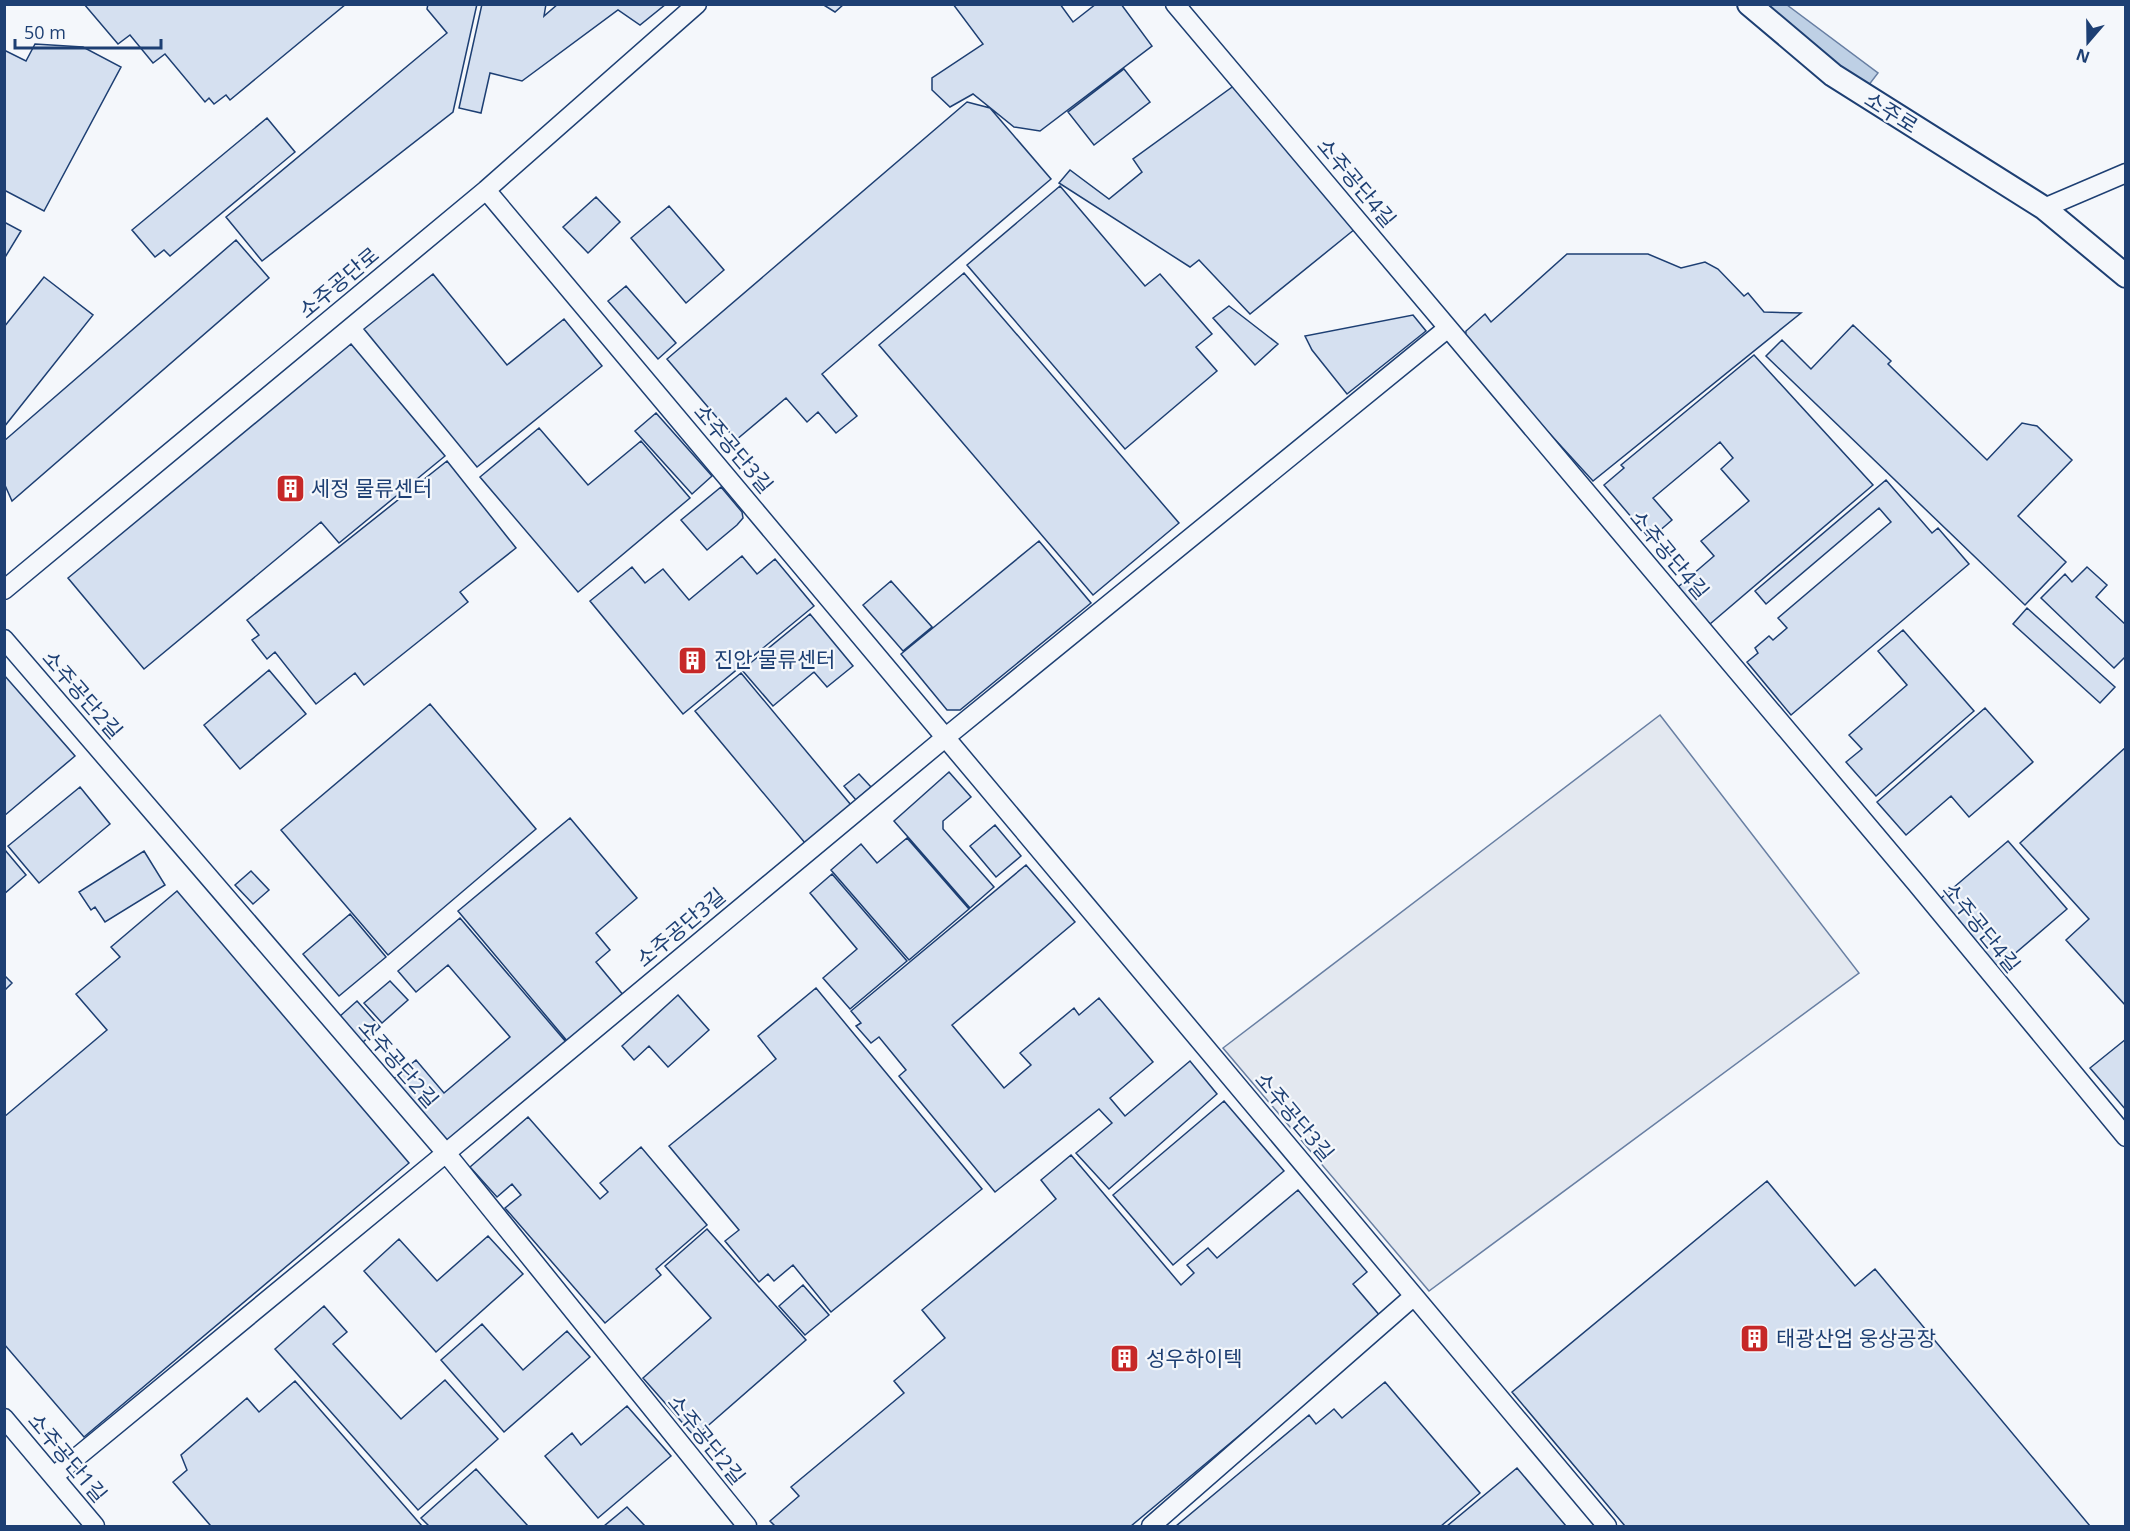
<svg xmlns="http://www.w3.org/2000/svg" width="2130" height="1531" font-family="'Open Sans','Noto Sans KR',sans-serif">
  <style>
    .parking { fill: #e3e8f0; stroke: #687fa3; stroke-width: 1.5 }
    .water { fill: #bed0e5; stroke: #687fa3; stroke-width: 1.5 }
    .building { fill: #d5e0f0; stroke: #1d3f73; stroke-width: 1.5 }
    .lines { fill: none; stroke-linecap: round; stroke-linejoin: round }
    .minor-casing { stroke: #1d3f73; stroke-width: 21 }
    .tertiary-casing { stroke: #1d3f73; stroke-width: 26 }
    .minor { stroke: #f4f7fb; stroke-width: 18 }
    .tertiary { stroke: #f4f7fb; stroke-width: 22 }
    .labels { text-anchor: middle; stroke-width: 4.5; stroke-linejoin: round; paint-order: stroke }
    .street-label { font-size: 21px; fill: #1d3f73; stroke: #f4f7fb }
    .poi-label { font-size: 21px; fill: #1d3f73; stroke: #f4f7fb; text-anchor: start }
  </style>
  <rect width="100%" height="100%" fill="#f4f7fb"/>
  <path class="parking" d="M1660,715L1859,973L1429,1291L1223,1048Z"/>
  <path class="water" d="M1757,5H1787L1878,73L1865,90Z"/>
  <path class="building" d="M84,4H346L230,100L226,95L214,104L209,98L205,102L165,54L153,63L130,35L118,44Z
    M428,4H477L453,112L262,261L226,217L447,33L427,9Z
    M482,4H546L544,16L558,4H666L640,25L618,10L522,81L490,73L481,113L459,108Z
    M822,4H844L835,12Z
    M953,4H1060L1073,22L1096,4H1121L1152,46L1040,131L1014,127L973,94L950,107L932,90V78L983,44Z
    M35,44L83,47L121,67L44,211L4,190V50L26,61Z
    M1124,69L1150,102L1094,145L1068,112Z
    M1235,85L1355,229L1250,314L1199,260L1190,267L1059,183L1070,170L1109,199L1142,172L1133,159Z
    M967,102L990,108L1051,179L822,374L857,416L836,433L818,412L807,422L786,398L736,440L667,359Z
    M267,118L295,152L170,256L164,250L155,257L132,230Z
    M1060,186L1145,286L1160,274L1212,334L1196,347L1217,371L1125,449L967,265Z
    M596,197L620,222L588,253L563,227Z
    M669,206L724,270L686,303L631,238Z
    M4,222L21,231L4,259Z
    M236,240L269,278L12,501L4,483V441Z
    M1567,254H1648L1681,268L1705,262L1718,269L1744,296L1748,293L1764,312L1801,313L1593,481L1465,341L1466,331L1485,314L1491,322Z
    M964,273L1179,523L1093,595L879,345Z
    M433,274L507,365L564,319L602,366L477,467L364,329Z
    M44,277L93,315L4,427V327Z
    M626,286L676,343L658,359L608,301Z
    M1229,306L1278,344L1255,365L1213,318Z
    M1413,315L1426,331L1347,394L1312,350L1305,336Z
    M1853,325L1891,361L1888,364L1987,460L2022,423L2037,426L2072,460L2018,516L2066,562L2025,605L1766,356L1782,340L1811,369Z
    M351,344L445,456L339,543L321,522L144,669L68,578Z
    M1754,355L1873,485L1710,624L1678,587L1714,556L1701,541L1749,501L1721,469L1733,458L1720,442L1653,498L1672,520L1650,539L1604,485L1624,468L1621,465Z
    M656,413L712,476L692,494L635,431Z
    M539,428L588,485L641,441L690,498L578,592L480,477Z
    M447,461L516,548L460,592L468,602L364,685L355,673L316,704L275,652L267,659L252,640L259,635L247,620Z
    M1886,480L1932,533L1938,528L1969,564L1791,715L1747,662L1758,653L1755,648L1769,636L1773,640L1787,628L1778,618L1891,522L1879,508L1766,604L1755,591Z
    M721,487L742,512L743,518L737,525L707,550L681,520Z
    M1039,541L1091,603L960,710H947L901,654Z
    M742,556L757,574L775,559L814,606L683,714L590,601L632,567L645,583L663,569L689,600Z
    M2087,567L2107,585L2096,597L2126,625V656L2114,668L2041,598L2065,574L2072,582Z
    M891,581L932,627L903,651L863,605Z
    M2027,608L2115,687L2100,703L2013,624Z
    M810,614L853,666L827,687L814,672L773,706L742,670Z
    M1903,630L1974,711L1876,796L1846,762L1862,749L1849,735L1907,685L1878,651Z
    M269,670L306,714L240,769L204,725Z
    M741,673L851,805L805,843L695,711Z
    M4,675L75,756L4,816Z
    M430,704L536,829L388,955L281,830Z
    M1985,708L2033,762L1969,817L1951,796L1906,835L1877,802Z
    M2126,747V1006L2066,940L2089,919L2020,843Z
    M949,772L971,797L943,821V829L994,887L970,908L894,821Z
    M859,774L871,787L856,800L844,786Z
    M80,787L110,824L39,883L8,846Z
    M570,818L637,898L596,933L610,950L596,962L624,996L568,1042L458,911Z
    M995,825L1021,856L996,877L970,846Z
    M907,838L969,909L909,960L831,870L861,844L877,863Z
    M2008,841L2067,909L1998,968L1939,900Z
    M5,850L26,875L4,894V851Z
    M144,851L165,885L105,922L95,907L91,910L79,892Z
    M1026,865L1075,922L952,1025L1004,1088L1031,1065L1020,1053L1074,1008L1079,1015L1099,998L1153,1062L1110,1098L1125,1116L1190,1061L1217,1094L1109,1189L1076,1153L1112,1123L1099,1109L995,1192L899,1076L906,1070L879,1037L871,1043L856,1026L861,1023L851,1011Z
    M251,871L269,890L253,904L235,885Z
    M832,874L907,961L850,1009L823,978L857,949L810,893Z
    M177,891L409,1163L84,1437L4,1344V1117L107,1030L76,994L120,957L111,947Z
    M350,914L386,957L339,996L303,954Z
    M460,918L566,1042L452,1140L443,1139L392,1080L416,1060L444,1093L510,1037L448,965L416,992L398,971Z
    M4,975L12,983L4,991Z
    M390,981L408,1000L382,1023L364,1003Z
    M816,988L982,1189L831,1312L793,1265L774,1281L768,1274L759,1282L725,1241L739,1230L669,1146L776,1059L758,1036Z
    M678,995L709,1030L668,1067L649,1046L634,1060L622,1046Z
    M357,1001L380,1027L362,1043L339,1017Z
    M2126,1039V1110L2090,1068Z
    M1224,1101L1284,1171L1173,1265L1113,1195Z
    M528,1117L600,1199L608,1192L600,1183L641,1147L707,1225L656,1269L661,1275L605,1323L505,1208L521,1195L512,1184L497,1197L470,1167Z
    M1071,1155L1181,1285L1194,1273L1187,1265L1208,1248L1217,1258L1298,1190L1367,1272L1353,1284L1381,1317L1131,1526H775L770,1521L799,1496L791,1487L904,1393L894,1381L945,1338L922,1310L1056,1199L1041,1180Z
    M1767,1181L1855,1286L1875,1269L2090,1526H1625L1512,1392Z
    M707,1229L806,1340L695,1437L643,1378L711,1318L665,1266Z
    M488,1236L523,1274L436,1352L364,1271L399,1239L437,1281Z
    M803,1285L829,1315L805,1335L779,1306Z
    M324,1306L347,1332L333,1344L401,1419L445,1380L498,1439L418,1510L275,1349Z
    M482,1324L523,1370L567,1331L590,1357L504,1432L441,1360Z
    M295,1381L422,1526H209L210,1525L173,1482L187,1470L181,1455L247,1398L259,1412Z
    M1385,1382L1480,1493L1441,1526H1176L1309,1415L1316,1424L1334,1409L1342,1418Z
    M627,1406L671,1456L598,1518L545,1456L572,1433L581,1445Z
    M1517,1468L1566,1526H1447Z
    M476,1469L528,1526H429L421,1518Z
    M627,1507L645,1526H604Z"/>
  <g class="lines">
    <defs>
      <path id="minor" d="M1175,4L1916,883L2126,1137
        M486,190L1607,1526
        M2044,208L2126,173
        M4,590L486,190L697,4
        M4,639L446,1153L747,1526
        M4,1418L95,1526
        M54,1476L446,1153L946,737L1448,328
        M1151,1526L1414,1296"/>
      <path id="tertiary" d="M1749,4L1833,75L2044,208L2126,276"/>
    </defs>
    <use href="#minor" class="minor-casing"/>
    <use href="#tertiary" class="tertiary-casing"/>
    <use href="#minor" class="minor"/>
    <use href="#tertiary" class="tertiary"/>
  </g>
  <defs>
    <symbol id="building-square" viewBox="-11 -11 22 22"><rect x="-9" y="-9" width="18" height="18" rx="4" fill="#c62828" stroke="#f4f7fb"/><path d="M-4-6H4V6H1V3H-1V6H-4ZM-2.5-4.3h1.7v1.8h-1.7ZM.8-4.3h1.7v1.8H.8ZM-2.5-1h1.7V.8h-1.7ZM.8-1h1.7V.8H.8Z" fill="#fff"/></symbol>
  </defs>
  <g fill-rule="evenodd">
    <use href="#building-square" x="274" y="472" width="33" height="33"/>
    <use href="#building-square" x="676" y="644" width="33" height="33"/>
    <use href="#building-square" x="1738" y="1322" width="33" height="33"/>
    <use href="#building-square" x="1108" y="1342" width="33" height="33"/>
  </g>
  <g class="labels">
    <g class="street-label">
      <text transform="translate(1891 113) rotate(32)" y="7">소주로</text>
      <text transform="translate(1356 183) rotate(50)" y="7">소주공단4길</text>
      <text transform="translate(339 283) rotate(-40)" y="7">소주공단로</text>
      <text transform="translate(733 449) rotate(50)" y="7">소주공단3길</text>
      <text transform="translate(1669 555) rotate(50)" y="7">소주공단4길</text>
      <text transform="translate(82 695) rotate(49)" y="7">소주공단2길</text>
      <text transform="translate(681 928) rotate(-40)" y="7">소주공단3길</text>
      <text transform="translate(1981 928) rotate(51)" y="7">소주공단4길</text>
      <text transform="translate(398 1064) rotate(49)" y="7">소주공단2길</text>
      <text transform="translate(1294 1117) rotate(50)" y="7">소주공단3길</text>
      <text transform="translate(706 1440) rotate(51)" y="7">소주공단2길</text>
      <text transform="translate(67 1458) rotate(50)" y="7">소주공단1길</text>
    </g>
    <g class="poi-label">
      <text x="311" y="496">세정 물류센터</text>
      <text x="714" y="667">진안 물류센터</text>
      <text x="1776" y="1346">태광산업 웅상공장</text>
      <text x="1146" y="1366">성우하이텍</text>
    </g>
  </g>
  <rect width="2130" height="1531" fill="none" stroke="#1d3f73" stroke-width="12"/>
  <g transform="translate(2088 42) rotate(200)" stroke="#f4f7fb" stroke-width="4.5" paint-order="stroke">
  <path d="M0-4.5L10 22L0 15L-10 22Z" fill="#1d3f73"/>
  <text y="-9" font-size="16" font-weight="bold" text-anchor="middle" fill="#1d3f73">N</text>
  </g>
  <path d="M15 39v9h146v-9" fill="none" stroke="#1d3f73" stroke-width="3"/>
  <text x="24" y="39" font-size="18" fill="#1d3f73" stroke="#f4f7fb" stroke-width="4.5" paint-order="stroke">50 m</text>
</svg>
